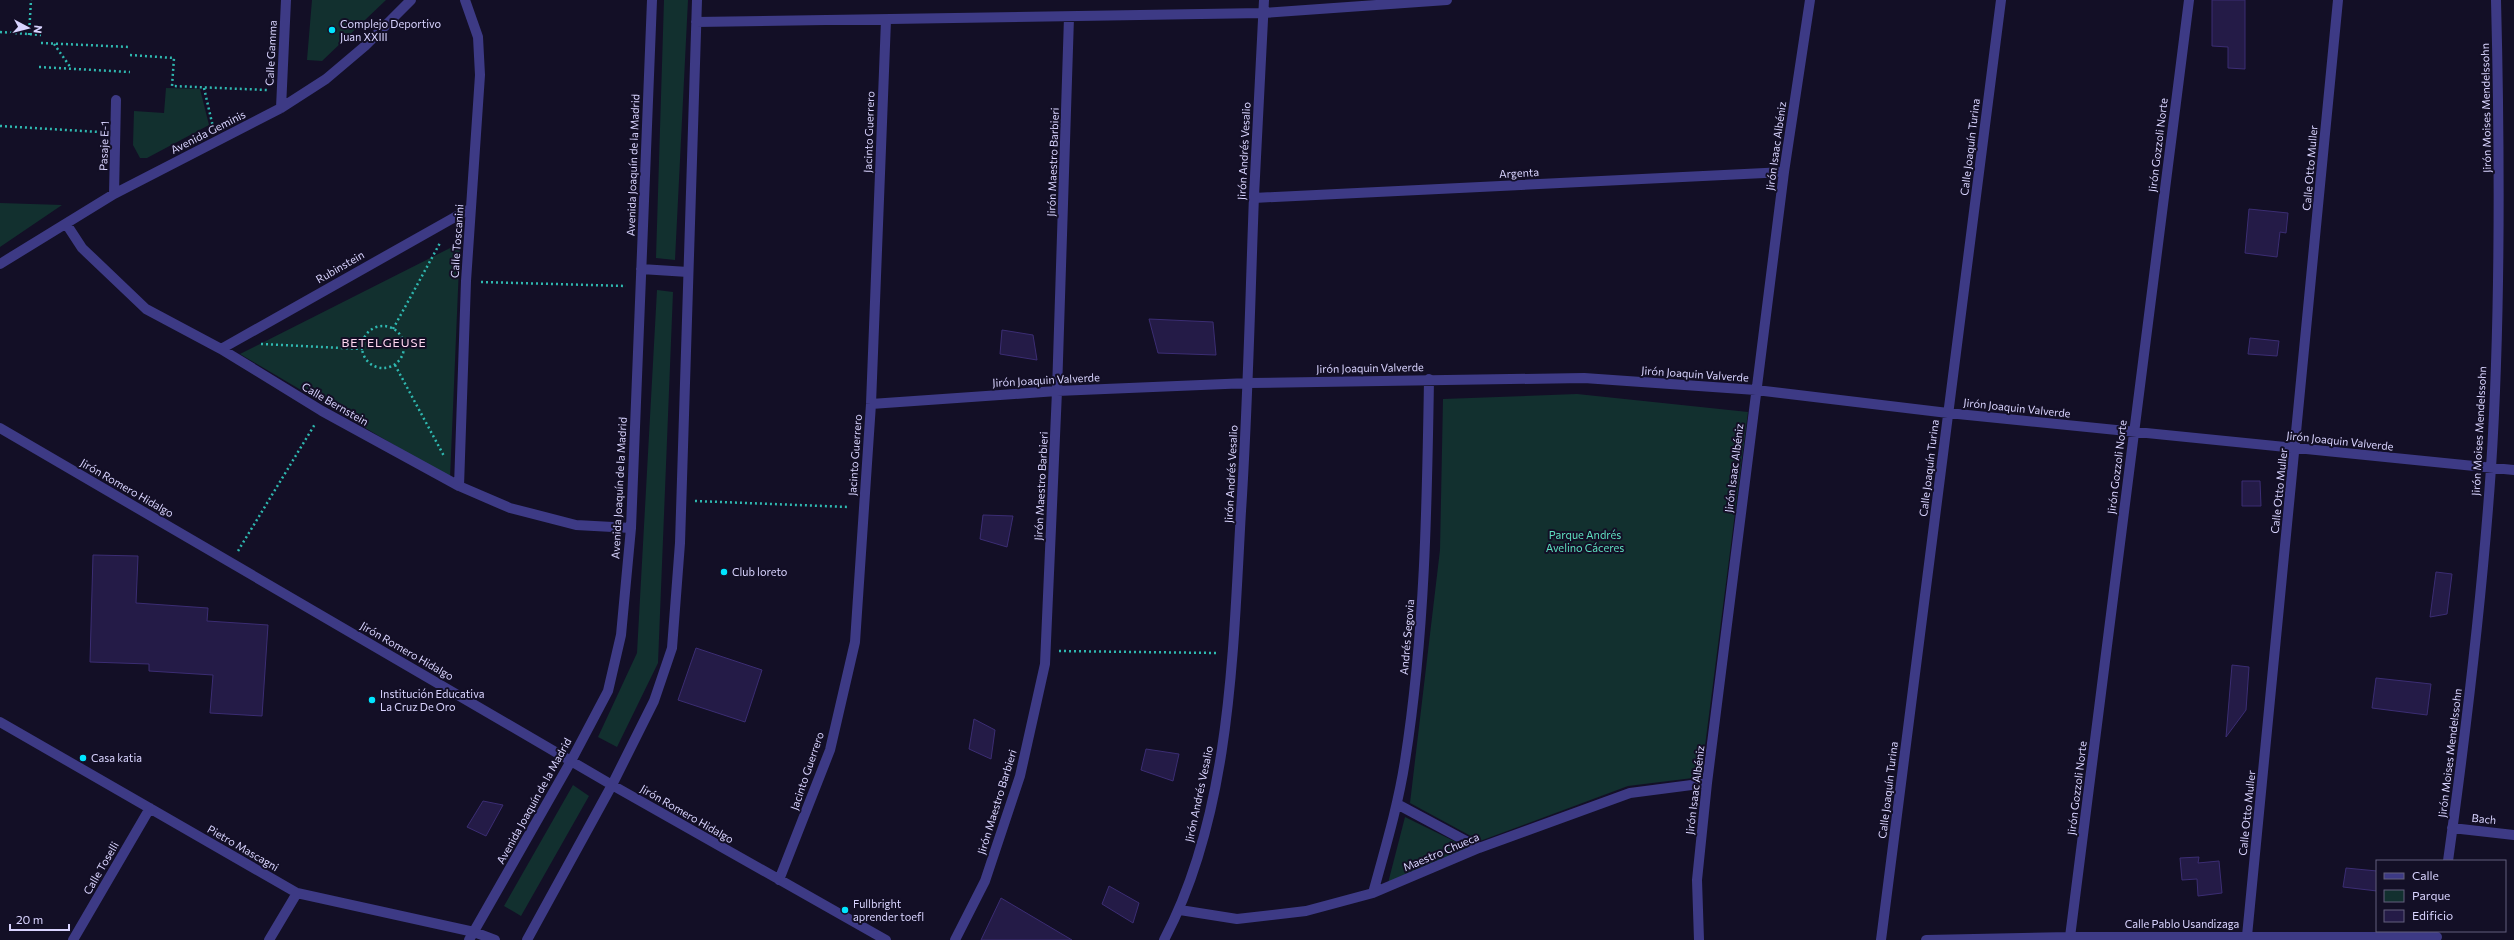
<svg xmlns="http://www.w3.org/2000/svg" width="2514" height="940" font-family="Commissioner,sans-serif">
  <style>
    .green { fill: #12302f }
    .building { fill: #241b47; stroke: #3b2d73 }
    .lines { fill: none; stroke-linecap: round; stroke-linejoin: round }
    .path { stroke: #2fb8b0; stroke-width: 2.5; stroke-dasharray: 2 3; stroke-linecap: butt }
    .minor { stroke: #3d3a85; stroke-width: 10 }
    .poi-dot { fill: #00e5ff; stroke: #130f26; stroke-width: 1.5 }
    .labels { text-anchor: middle; stroke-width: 4; stroke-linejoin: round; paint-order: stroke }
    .poi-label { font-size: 11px; fill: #d9d4ff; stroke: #130f26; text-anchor: start }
    .street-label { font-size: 11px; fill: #d9d4ff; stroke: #130f26 }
    .park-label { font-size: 11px; fill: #5fe0c0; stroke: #130f26 }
    .neighbourhood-label { font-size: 12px; letter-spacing: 1px; fill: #ffd6f0; stroke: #130f26 }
  </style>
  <rect width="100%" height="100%" fill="#130f26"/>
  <path class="green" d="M312,0H386L322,61L307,60Z
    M664,0H688L675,260L656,258Z
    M166,88L200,89L209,125L147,158H140L133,145L134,111L164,113Z
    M0,203L62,205L0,247Z
    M460,243L450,478L240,354Z
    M657,290L673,292L658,663L617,747L598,737L637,653Z
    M1577,394L1748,412L1701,777L1628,786L1480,841L1410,803L1440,550L1443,399Z
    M573,785L589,796L521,916L504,906Z
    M1405,817L1468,848L1387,887Z"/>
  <path class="building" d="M2212,0H2245V69L2228,68V47L2212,46Z
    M2249,209L2288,213L2286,233L2280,232L2277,257L2245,253Z
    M1149,319L1213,322L1216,355L1158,353Z
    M1002,330L1033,335L1037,360L1000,354Z
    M2250,338L2279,341L2277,356L2248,354Z
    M2242,481H2260L2261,506H2242Z
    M983,515L1013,516L1007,547L980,539Z
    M93,555L138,556L136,603L208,608L207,621L268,625L262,716L210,713L213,675L149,671V664L90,662Z
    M2436,572L2452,574L2447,614L2430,617Z
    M696,648L762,670L745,722L678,700Z
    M2232,665L2249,667L2246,710L2226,737Z
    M2376,678L2431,684L2427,715L2372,708Z
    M974,719L995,730L991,759L969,749Z
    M1146,749L1179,754L1173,781L1141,770Z
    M483,801L503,805L486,836L467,827Z
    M2199,857L2198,863L2219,861L2222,893L2198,896L2197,879L2182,880L2180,858Z
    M2346,868L2377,871V891L2343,887Z
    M1109,886L1139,903L1133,923L1102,904Z
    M1001,898L1072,940H981Z"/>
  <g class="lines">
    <path class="path" d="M0,32L41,35
      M29,35L31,0
      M41,43L130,47
      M54,44L71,68
      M130,55L174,58L172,86L267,90
      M39,67L130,72
      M204,88L213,127
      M0,126L100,132
      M481,282L626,286
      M362 347a21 21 0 1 1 42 0a21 21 0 1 1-42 0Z
      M393,329L440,243
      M261,344L363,349
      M395,365L444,456
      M695,501L849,507
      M238,551L315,424
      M1059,651L1218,653"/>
    <path class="minor" d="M696,22L1263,13L1447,0
      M281,108L286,0
      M114,194L116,100
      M1254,198L1784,172
      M67,225L82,248L146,309L221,349L322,411L459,486L510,508L576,525L631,528
      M0,264L114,194L281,108L326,79L365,46L411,0
      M641,269L688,272
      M221,349L471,208
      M871,404L1057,391L1249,383L1584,378L1756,390L1948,413L2514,470
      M0,428L612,785L886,940
      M459,486L466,281L480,75L478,37L465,0
      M0,722L297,893L474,932L495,940
      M1397,804L1479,848
      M2452,828L2514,835
      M2448,861C2466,731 2482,600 2491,468C2501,313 2500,156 2496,0
      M779,880L830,750L855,642L871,404L886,20
      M1373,893C1385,849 1398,806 1405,761C1425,634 1427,507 1429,379
      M1180,910L1237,919L1306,911L1373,893L1479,848L1630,793L1707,783
      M2247,936L2338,0
      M2070,937L2189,0
      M73,940L150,808
      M269,940L297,893
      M469,940L571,761L608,691L621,635L631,528L652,0
      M527,940L612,785L654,701L672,648L680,543L697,0
      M955,940L985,881L1020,776L1045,664L1057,391L1069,17
      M1164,940C1231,813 1233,651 1241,511C1248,406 1250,301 1254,196C1257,130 1261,65 1264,0
      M1699,940L1697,880L1707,783L1784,172L1810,0
      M1881,940L2001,0
      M1926,940L2070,937H2437"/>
  </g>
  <g class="poi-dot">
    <circle cx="332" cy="30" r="4"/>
    <circle cx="724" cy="572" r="4"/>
    <circle cx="372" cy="700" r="4"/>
    <circle cx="83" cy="758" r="4"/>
    <circle cx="845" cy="910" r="4"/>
  </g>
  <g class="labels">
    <g class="poi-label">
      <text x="340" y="28">Complejo Deportivo<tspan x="340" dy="13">Juan XXIII</tspan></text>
      <text x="732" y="576">Club loreto</text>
      <text x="380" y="698">Institución Educativa<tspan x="380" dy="13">La Cruz De Oro</tspan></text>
      <text x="91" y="762">Casa katia</text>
      <text x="853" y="908">Fullbright<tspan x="853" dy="13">aprender toefl</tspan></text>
    </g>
    <g class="street-label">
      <text transform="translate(271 53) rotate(-87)" y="4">Calle Gamma</text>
      <text transform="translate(2486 108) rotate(-91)" y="4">Jirón Moises Mendelssohn</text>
      <text transform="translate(208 132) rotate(-27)" y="4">Avenida Geminis</text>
      <text transform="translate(869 132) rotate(-88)" y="4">Jacinto Guerrero</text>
      <text transform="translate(2158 145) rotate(-83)" y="4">Jirón Gozzoli Norte</text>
      <text transform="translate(104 146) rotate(-88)" y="4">Pasaje E-1</text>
      <text transform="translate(1776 146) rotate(-82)" y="4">Jirón Isaac Albéniz</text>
      <text transform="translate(1970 147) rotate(-83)" y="4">Calle Joaquín Turina</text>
      <text transform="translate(1244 151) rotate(-87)" y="4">Jirón Andrés Vesalio</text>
      <text transform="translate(1053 162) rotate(-88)" y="4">Jirón Maestro Barbieri</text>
      <text transform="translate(633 165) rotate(-88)" y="4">Avenida Joaquín de la Madrid</text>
      <text transform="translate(2310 168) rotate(-85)" y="4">Calle Otto Muller</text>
      <text transform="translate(1519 173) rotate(-3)" y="4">Argenta</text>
      <text transform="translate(457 241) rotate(-86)" y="4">Calle Toscanini</text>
      <text transform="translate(340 267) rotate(-30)" y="4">Rubinstein</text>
      <text transform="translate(1370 368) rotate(-1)" y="4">Jirón Joaquin Valverde</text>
      <text transform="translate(1695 374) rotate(4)" y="4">Jirón Joaquin Valverde</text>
      <text transform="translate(1046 380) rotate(-3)" y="4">Jirón Joaquin Valverde</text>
      <text transform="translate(335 404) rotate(30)" y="4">Calle Bernstein</text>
      <text transform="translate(2017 408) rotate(6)" y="4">Jirón Joaquin Valverde</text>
      <text transform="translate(2479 431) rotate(-87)" y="4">Jirón Moises Mendelssohn</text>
      <text transform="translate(2340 441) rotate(6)" y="4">Jirón Joaquin Valverde</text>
      <text transform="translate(855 455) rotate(-86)" y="4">Jacinto Guerrero</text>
      <text transform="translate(2117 467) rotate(-83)" y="4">Jirón Gozzoli Norte</text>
      <text transform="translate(1734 468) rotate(-83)" y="4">Jirón Isaac Albéniz</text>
      <text transform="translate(1929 468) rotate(-83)" y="4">Calle Joaquín Turina</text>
      <text transform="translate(1231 474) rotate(-87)" y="4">Jirón Andrés Vesalio</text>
      <text transform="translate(1041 486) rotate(-87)" y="4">Jirón Maestro Barbieri</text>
      <text transform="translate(127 488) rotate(30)" y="4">Jirón Romero Hidalgo</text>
      <text transform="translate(619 488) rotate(-87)" y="4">Avenida Joaquín de la Madrid</text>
      <text transform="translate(2279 491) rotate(-84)" y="4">Calle Otto Muller</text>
      <text transform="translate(1407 637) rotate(-85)" y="4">Andrés Segovia</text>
      <text transform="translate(407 651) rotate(30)" y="4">Jirón Romero Hidalgo</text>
      <text transform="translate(2450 753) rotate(-83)" y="4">Jirón Moises Mendelssohn</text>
      <text transform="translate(807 771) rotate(-71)" y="4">Jacinto Guerrero</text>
      <text transform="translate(2077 788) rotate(-83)" y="4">Jirón Gozzoli Norte</text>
      <text transform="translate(1695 790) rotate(-83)" y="4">Jirón Isaac Albéniz</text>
      <text transform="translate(1888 790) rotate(-83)" y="4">Calle Joaquín Turina</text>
      <text transform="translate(1199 794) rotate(-78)" y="4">Jirón Andrés Vesalio</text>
      <text transform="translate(534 801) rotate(-61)" y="4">Avenida Joaquín de la Madrid</text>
      <text transform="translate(997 802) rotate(-73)" y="4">Jirón Maestro Barbieri</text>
      <text transform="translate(2247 813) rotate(-84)" y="4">Calle Otto Muller</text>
      <text transform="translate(687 814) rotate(30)" y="4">Jirón Romero Hidalgo</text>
      <text transform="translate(2484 819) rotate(6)" y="4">Bach</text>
      <text transform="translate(243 848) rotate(30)" y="4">Pietro Mascagni</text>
      <text transform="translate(1441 852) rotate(-23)" y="4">Maestro Chueca</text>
      <text transform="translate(101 868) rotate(-60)" y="4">Calle Toselli</text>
      <text x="2182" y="928">Calle Pablo Usandizaga</text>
    </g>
    <g class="park-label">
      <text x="1585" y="539">Parque Andrés<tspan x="1585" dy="13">Avelino Cáceres</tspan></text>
    </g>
    <g class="neighbourhood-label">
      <text x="384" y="347">BETELGEUSE</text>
    </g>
  </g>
  <rect x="2376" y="860" width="130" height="72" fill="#130f26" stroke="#625e7d"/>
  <rect x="2384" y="873" width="20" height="6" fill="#3d3a85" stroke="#625e7d"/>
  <text x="2412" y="880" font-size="12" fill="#d9d4ff">Calle</text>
  <rect x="2384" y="890" width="20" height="12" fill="#12302f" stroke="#625e7d"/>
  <text x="2412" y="900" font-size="12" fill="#d9d4ff">Parque</text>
  <rect x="2384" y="910" width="20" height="12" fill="#241b47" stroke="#625e7d"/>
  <text x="2412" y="920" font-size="12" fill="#d9d4ff">Edificio</text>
  <g transform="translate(28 28) rotate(97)" stroke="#130f26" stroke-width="3" paint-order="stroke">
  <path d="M0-3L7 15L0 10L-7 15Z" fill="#d9d4ff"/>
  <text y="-6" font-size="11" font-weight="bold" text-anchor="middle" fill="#d9d4ff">N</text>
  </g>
  <path d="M10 924v6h59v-6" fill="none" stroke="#d9d4ff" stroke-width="2"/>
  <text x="16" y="924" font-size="12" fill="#d9d4ff" stroke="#130f26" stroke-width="3" paint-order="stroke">20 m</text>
</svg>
